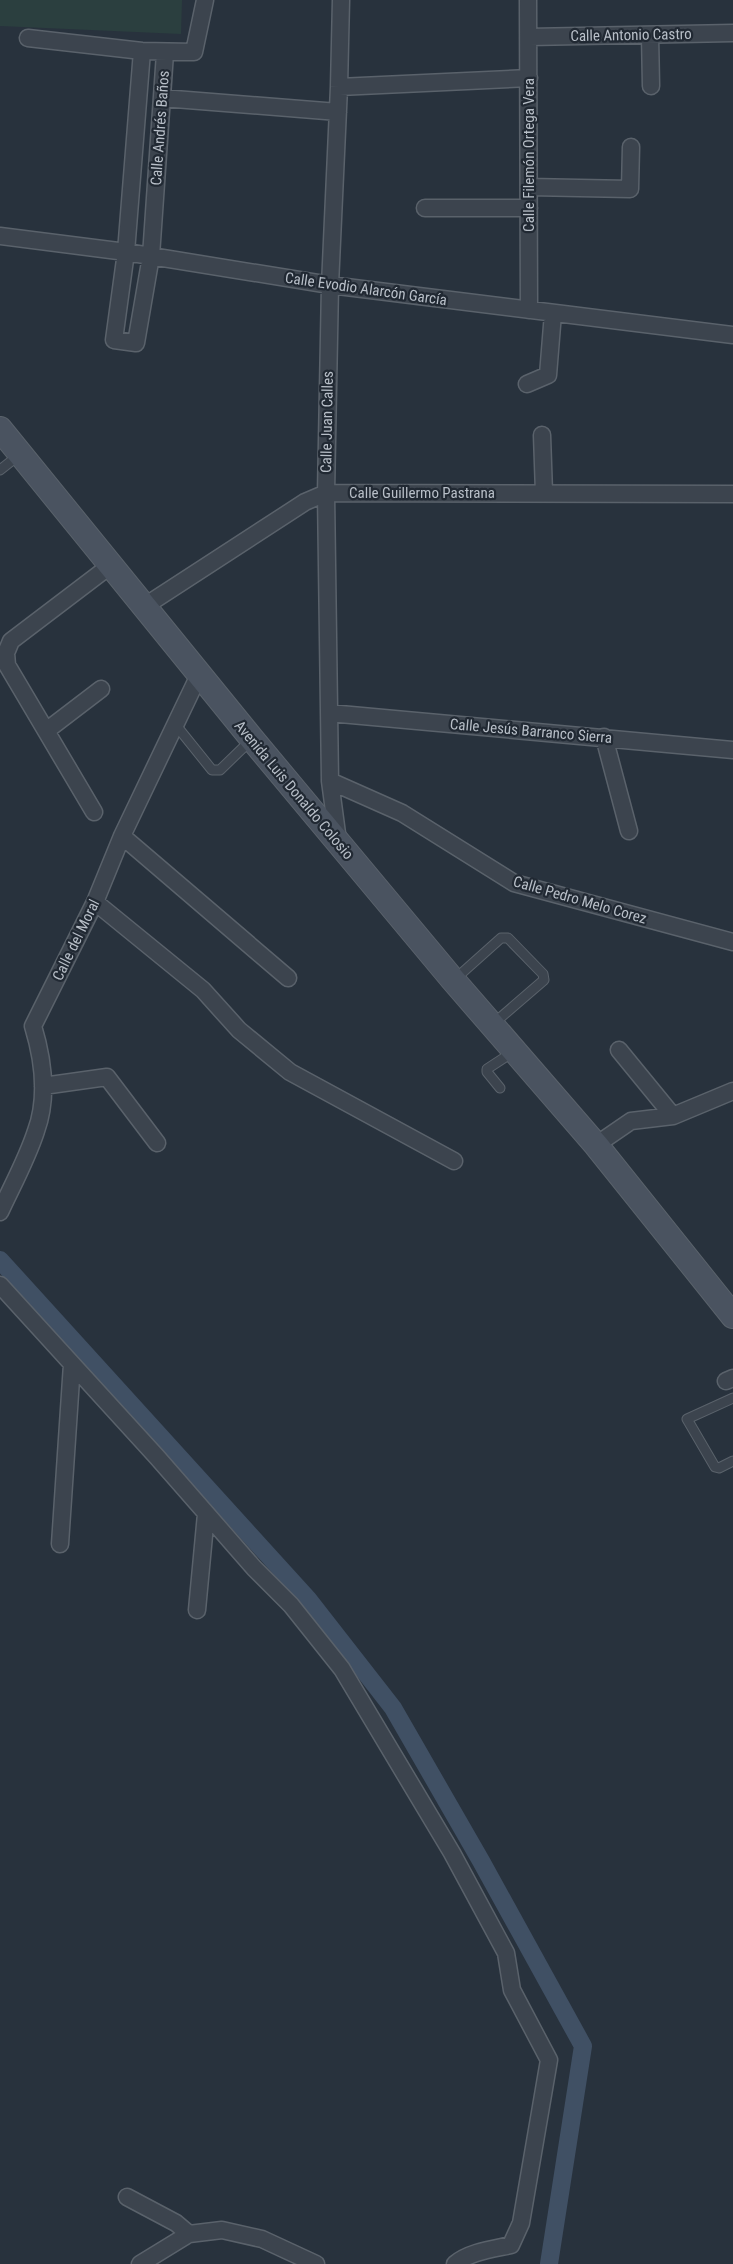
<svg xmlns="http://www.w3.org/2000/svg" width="733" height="2264" font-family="'Roboto Condensed',sans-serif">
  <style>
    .green { fill: #2b3f3f }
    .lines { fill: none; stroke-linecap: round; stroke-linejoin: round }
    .canal { stroke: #405064; stroke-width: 18 }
    .service-casing { stroke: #5a626b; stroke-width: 11 }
    .minor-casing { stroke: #5a626b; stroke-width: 19 }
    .secondary-casing { stroke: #5a626b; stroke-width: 26 }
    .service { stroke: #3c444e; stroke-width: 9 }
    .minor { stroke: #3c444e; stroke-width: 16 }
    .secondary { stroke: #4a5360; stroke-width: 24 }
    .labels { text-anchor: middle; stroke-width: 4.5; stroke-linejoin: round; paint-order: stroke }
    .street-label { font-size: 15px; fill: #b8bfc8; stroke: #212933 }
  </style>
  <rect width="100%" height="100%" fill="#28323d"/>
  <path class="green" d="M0,0H182L181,34L0,26Z"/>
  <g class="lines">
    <path class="canal" d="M0,1260L308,1599L393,1708L481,1861L583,2046L549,2264"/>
    <defs>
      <path id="service" d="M0,470L19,455
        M175,724L212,770H220L251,740
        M454,980L501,938H508L543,974L544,980L493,1024
        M500,1088L487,1072V1069L513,1052
        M733,1398L687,1419L715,1467L719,1468L733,1461"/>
      <path id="minor" d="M528,0L529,310
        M650,35L651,86
        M529,37L733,33
        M28,38L142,51L194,52L205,0
        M142,51L126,252L114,340L136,343L151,256L165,53
        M339,87L529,78
        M162,98L338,112
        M529,187L630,189L631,147
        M425,208H529
        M0,236L126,252L330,285L733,335
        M527,384L548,375L553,313
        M542,435L544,493
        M145,606L305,502L326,493L733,494
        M329,713L733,750
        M46,731L101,689
        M604,737L629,831
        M330,781L402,813L514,883L733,942
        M94,812L7,665L6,653L11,641L111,565
        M122,836L288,978
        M338,841L330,781L326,493L330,285L339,87L341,0
        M95,902L203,990L239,1030L290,1072L454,1161
        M619,1050L673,1116
        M43,1086L107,1077L157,1143
        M596,1145L631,1121L673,1116L733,1091
        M0,1212C12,1186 27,1159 36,1131C48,1098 43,1059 33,1026L95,902L122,836L199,675
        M0,1285L157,1457L254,1568L291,1605L342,1669L452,1853L506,1953L512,1990L549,2060L521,2223L511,2245C493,2249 469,2252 455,2264
        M726,1381L733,1378
        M60,1544L72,1364
        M197,1610L206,1514
        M127,2197L176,2223L189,2234
        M140,2264L189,2234L222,2230L262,2239L316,2264"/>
      <path id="secondary" d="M0,429L252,739L453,980L596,1145L733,1316"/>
    </defs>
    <use href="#service" class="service-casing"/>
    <use href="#minor" class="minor-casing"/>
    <use href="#secondary" class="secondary-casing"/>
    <use href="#service" class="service"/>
    <use href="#minor" class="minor"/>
    <use href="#secondary" class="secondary"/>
  </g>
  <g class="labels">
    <g class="street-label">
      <text transform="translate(631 35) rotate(-1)" y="5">Calle Antonio Castro</text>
      <text transform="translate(160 128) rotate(-86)" y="5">Calle Andrés Baños</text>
      <text transform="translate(529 155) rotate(-90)" y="5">Calle Filemón Ortega Vera</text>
      <text transform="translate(366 289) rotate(8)" y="5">Calle Evodio Alarcón García</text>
      <text transform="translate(327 422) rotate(-89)" y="5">Calle Juan Calles</text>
      <text x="422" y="498">Calle Guillermo Pastrana</text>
      <text transform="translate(531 731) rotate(5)" y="5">Calle Jesús Barranco Sierra</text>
      <text transform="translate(294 790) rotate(50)" y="5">Avenida Luis Donaldo Colosio</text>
      <text transform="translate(580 900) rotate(16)" y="5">Calle Pedro Melo Corez</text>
      <text transform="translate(76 940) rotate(-64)" y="5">Calle del Moral</text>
    </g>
  </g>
</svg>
